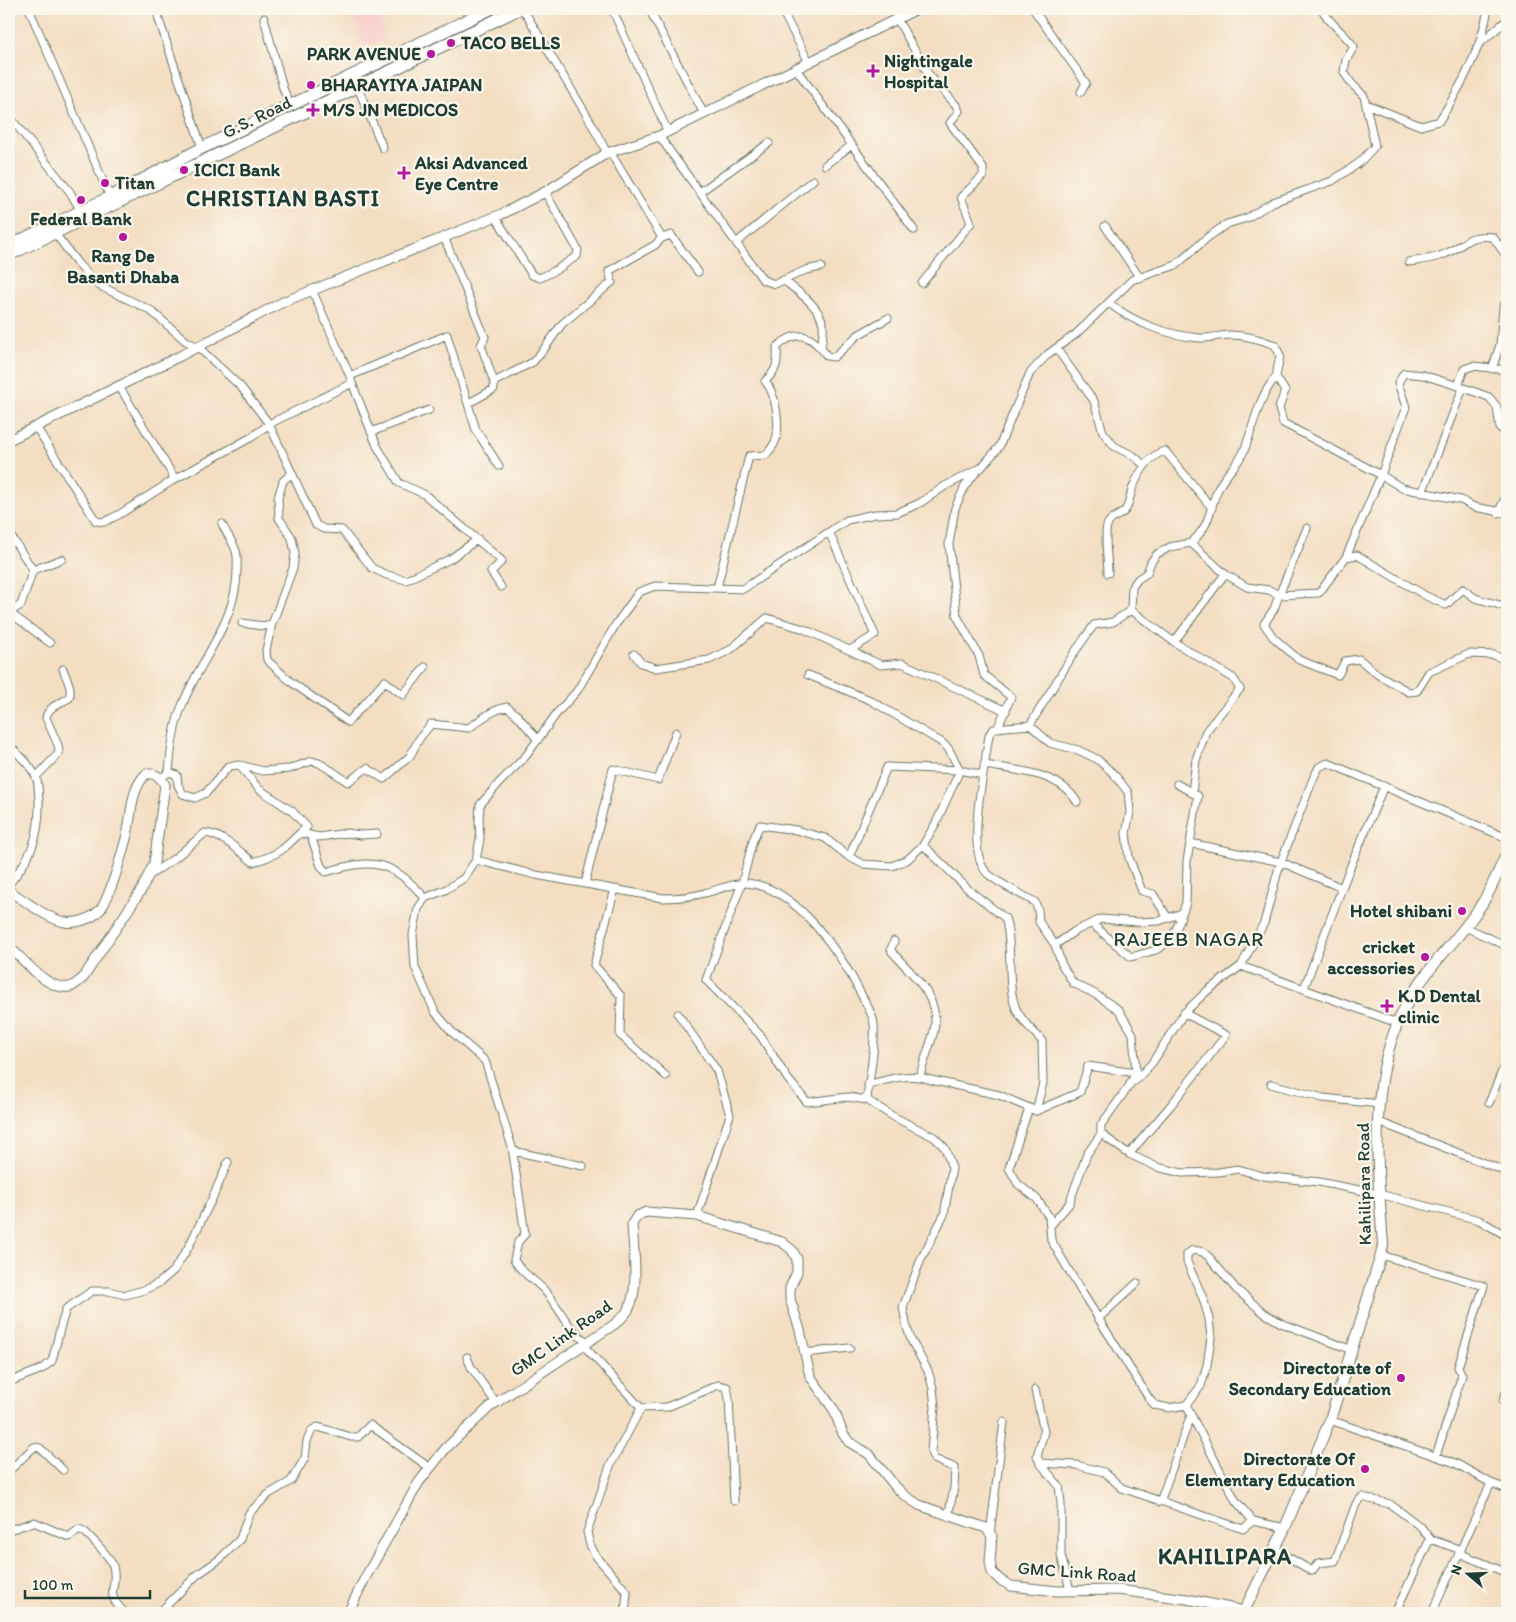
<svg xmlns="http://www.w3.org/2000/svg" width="1516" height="1622" font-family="Itim,sans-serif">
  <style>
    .built { fill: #f7d0cc }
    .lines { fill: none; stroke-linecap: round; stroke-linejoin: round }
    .minor-casing { stroke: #697566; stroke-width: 9 }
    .tertiary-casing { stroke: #697566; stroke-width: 11 }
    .secondary-casing { stroke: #697566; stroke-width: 12 }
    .primary-casing { stroke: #697566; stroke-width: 13 }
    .minor { stroke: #fff; stroke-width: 7 }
    .tertiary { stroke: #fff; stroke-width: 9 }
    .secondary { stroke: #fff; stroke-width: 10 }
    .primary { stroke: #fff; stroke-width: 11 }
    .poi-dot { fill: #b5179e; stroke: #fbf7ec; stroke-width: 2 }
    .labels { text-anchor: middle; stroke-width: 4.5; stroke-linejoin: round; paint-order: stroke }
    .poi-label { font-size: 18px; font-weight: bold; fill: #1f3d34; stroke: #fbf7ec; text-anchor: start }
    .street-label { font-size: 18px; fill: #1f3d34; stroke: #fbf7ec }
    .quarter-label { font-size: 20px; letter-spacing: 1px; fill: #1f3d34; stroke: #fbf7ec }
    .district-label { font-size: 22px; font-weight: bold; letter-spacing: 1px; fill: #1f3d34; stroke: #fbf7ec }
  </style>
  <rect width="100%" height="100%" fill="#fbf7ec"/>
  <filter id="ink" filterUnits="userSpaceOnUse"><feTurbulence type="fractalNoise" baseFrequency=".02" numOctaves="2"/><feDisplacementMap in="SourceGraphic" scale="10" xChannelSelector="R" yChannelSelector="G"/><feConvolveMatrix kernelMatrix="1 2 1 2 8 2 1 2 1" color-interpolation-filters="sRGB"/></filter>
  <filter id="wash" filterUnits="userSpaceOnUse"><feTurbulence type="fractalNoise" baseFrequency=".0096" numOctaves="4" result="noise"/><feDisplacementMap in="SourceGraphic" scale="20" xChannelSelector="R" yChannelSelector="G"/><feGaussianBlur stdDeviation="1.12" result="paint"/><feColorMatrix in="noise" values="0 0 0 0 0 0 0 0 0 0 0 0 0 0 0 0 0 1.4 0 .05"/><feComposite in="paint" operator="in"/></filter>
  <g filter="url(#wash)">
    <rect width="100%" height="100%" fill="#f3dec2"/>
    <path class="built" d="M352,9H378L385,40L361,46Z"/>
  </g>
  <g filter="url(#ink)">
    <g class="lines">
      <defs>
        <path id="minor" d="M29,9L110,197
          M157,9L159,20L202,148
          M523,9L589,119L607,153
          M612,9L668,132
          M649,9L704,114
          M781,9L809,62
          M1033,9L1086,83L1081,92
          M264,18L283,88L290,105
          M897,19L929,75L956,105L959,111L950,123L983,168V176L961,197L971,223L922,283
          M1479,44L1507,20
          M796,69L914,230
          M358,88L383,148
          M1366,104L1421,126L1439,121C1461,87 1481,50 1488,9
          M9,116L70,192L81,211
          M659,136L763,280L775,284L806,270L821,267
          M825,165L852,145
          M700,192L769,143
          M495,216L532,275L540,278L556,270L577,256L578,250L545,192
          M1105,226L1140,278
          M54,232L78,264L98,285L150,310L186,341L198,347L241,387L269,424L292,473L283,481L278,498L279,518L292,538L295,553L293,568L272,624L263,626L242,623
          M444,237L485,337L481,345L494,382
          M662,238L671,235L698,272
          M736,243L813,180
          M1501,248L1507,239
          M1409,262C1422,260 1434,259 1445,254C1467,245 1465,234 1493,237L1507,257
          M783,280C797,291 819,305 823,324C824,331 822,341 821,348
          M312,290L350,376
          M1109,303C1134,323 1167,335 1199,338C1209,339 1220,335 1230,335C1246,335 1260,339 1275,345L1280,355L1276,377L1285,391L1279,408L1283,423L1381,475L1346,557
          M1056,348L1094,401L1103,432L1114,446L1134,456L1145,466
          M1492,369L1500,345L1503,308L1507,300
          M1507,370L1473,366L1464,369L1458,386L1423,375L1404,373L1398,383L1406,407L1381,475L1402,488L1461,500L1474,507L1507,513
          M352,383L377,446L399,483L424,494L502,561L491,572L501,587
          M119,386L175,479L252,437L269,424L352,383L350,376L447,335L476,430L499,466
          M1461,387L1489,397L1497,407L1500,428L1507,432
          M469,403L494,389V382L533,362L544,349L562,324L612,282L609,271L655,245L662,238L610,152
          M36,427L96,521L104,522L120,514L175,479
          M371,432L429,410
          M977,471L965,486L955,508L949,544L957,616L979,656L984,675L1011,697L998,727
          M292,473L316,525L324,529L342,530L372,568L387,575L406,580L450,559L478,539
          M1422,493L1463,388
          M1498,513L1507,494
          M1307,528L1279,595L1319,593L1346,557L1357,555L1426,596L1446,605L1463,589L1475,598L1507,607
          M829,532L875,635L850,650
          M9,533L33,570
          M1108,573C1108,562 1104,535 1107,526C1110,516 1121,517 1126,509C1130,502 1130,494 1133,487C1139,473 1149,455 1165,451L1212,508
          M1225,574L1191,543C1212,523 1208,512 1218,489C1224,475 1238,465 1244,451C1254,426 1258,397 1276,377
          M717,588L749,456L766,455C769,451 773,447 775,442C781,427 776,393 765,381C777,370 778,364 777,347C797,328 811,334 827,356L834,357L858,335L888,318
          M1131,610L1132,587L1138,579L1147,573L1151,562L1157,554L1170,547L1191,543
          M9,612L50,643
          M10,612L21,605L33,570L62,559
          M272,624L266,650L267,660L291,682L348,722L385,681L403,695L425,667
          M1174,642L1233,678L1240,689L1206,731L1196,760L1192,793
          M634,654L641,663L656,668L709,660L730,650L767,618L804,629L881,665L902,663L1006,711
          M808,675L870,700L941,742L948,748L960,770L887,767L849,857
          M1030,725L1050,743L1078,750L1097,759L1114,774L1128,792L1130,812L1126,833L1129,858L1142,891L1153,894L1168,918
          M9,745C18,754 31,765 36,777C39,784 38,792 39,800C40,835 32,857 9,884
          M984,765C1015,770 1060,772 1077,802
          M240,766L259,789L292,811L307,827L300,833
          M169,772C171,748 174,723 184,701C202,657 237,620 237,570C237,565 238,557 236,551C233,542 226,533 222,524
          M983,775L989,735C990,733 991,731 994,729C998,727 1023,726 1030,725L1074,653L1094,625L1113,622L1131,610L1174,642L1225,574L1247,587L1269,590L1279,595L1274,609L1264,624L1273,637L1299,660L1338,675L1345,661L1359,659L1377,674L1409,692L1417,691L1429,672L1469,654L1494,655L1507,661
          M36,777L59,753L58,745L46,718C47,707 61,703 69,698C73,688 66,678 63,669
          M161,778L169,772L177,775L178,785L183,794L195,798L206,793L229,766L240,765L263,771L289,769L312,761L319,763L332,771L348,782L367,768L384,779L410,756L419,739L431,724L469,728C481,719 492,710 507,707L517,715L538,740
          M311,836L321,866L326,872C373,858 391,860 425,898
          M1190,843L1281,862L1342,888
          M923,845L969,890L1005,918C1014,945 1005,985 1017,1011C1023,1022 1033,1031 1042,1041L1043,1083L1036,1111
          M476,860L536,875L663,898C677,898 691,897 705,893C718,890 732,883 746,883C796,886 842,955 862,996C866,1004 873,1014 874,1024C876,1049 869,1075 867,1100L894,1117L934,1137L945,1148L952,1168L944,1215L921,1259L903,1307L906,1324L911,1340L928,1371L933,1388L935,1407L931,1452L934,1459L955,1468L954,1488L948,1516
          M147,877L175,858L205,833C223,835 239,851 253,862C278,855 283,850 300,833L319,837L347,833L361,835L377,834
          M585,884L613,769L658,780L676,732
          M615,889L594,965L621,996L620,1035L666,1076
          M1092,924L1131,957L1156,950L1171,940L1178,925L1186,903L1187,861L1198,796L1177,784
          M1465,927L1507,946
          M894,941L891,949L892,952C912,974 941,997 934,1031C930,1046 924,1060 920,1076
          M1055,945L1075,931L1101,919L1138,922L1159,921L1182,913
          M1241,966L1264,923L1279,867L1313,779L1319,767L1328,763L1507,838
          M1304,988L1349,870L1384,786
          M678,1014L717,1071L730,1115L697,1216
          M1135,1081L1152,1063L1184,1013L1207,991L1241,966L1397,1023
          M1271,1084L1323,1098L1380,1104
          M868,1085C888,1079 911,1072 931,1080L999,1095L1036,1111L1080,1092L1088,1066L1136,1073
          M867,1100L848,1097L807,1102L787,1078L760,1035L706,980L742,883L753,840L760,825L796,830L825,838L849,857L863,864L892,866L907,860L923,845L936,823L960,770L983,775C979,797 969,858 988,874C1001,885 1019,893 1035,902L1038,910L1039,922L1055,945L1062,965L1073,983L1095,994L1119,1010L1133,1034L1136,1073L1129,1086L1101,1125V1134L1129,1154L1157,1167L1182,1173L1219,1172L1238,1169L1263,1176L1319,1182L1379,1194L1479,1220L1507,1236
          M1489,1103L1507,1059
          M1029,1108L1009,1168L1018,1184L1037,1199L1049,1217L1051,1240L1078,1286L1150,1400L1155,1405L1169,1408L1186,1405L1201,1386L1207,1365L1211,1338L1209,1319L1203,1298L1187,1262V1254L1193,1250L1203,1252L1209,1257L1236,1289L1264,1313L1281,1323L1352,1350
          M1379,1122L1507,1172
          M513,1151L583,1166
          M1129,1154L1171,1105L1226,1035L1184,1013
          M1050,1226L1069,1204L1087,1154L1101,1134
          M1381,1255L1484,1286L1458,1367L1462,1375L1436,1456
          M1098,1319L1137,1283
          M587,1342C566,1328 561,1309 545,1291C534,1279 523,1275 514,1260L518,1242L525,1234L512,1147L485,1061L452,1032L435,1012L415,967L413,935L418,909L425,898L445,890L464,878L476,860L480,839L479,820L480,805L500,782L526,756L557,713L577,691L616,624L639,592L655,586L743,589L847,520L875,514L897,513L920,503L945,486L981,468L999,447L1030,373L1048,354L1076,334L1132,280L1176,265L1208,237L1227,224L1247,218L1273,202L1332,181L1359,163L1375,146L1364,96L1351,83L1344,72L1346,60L1354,47C1345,33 1329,24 1322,9
          M583,1345L641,1408L667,1407L718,1385L727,1387L729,1398L734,1501
          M805,1353L850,1348
          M467,1357L471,1367L496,1403
          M9,1382L42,1369L52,1361L60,1329L66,1309L92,1291H109L125,1295L144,1290L159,1283L174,1270L188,1248L213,1197L228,1162
          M1035,1390L1044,1432L1037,1456L1040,1463L1059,1486L1061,1503V1555L1070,1590
          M1507,1390L1503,1401L1507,1403
          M1186,1405L1236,1501L1253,1521L1285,1528
          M1330,1420L1455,1463L1491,1483L1507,1489
          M1040,1463L1076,1465L1104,1472L1122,1488L1243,1529L1253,1521
          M9,1471L34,1447L40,1448L63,1470
          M1160,1502L1191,1415
          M9,1530L34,1522L69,1537L79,1529L85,1532C93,1540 110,1556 113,1566C119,1590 102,1591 125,1613
          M990,1534L1004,1422
          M1274,1549L1312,1571L1318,1563L1335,1561L1356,1504L1362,1497L1390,1504L1421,1527L1430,1539L1461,1550
          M1459,1553L1507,1573
          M159,1613L197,1575L220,1559L240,1539L249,1513L269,1494L291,1481L305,1458L307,1441L312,1430L318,1427L351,1437H358L370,1425L430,1468
          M625,1613L627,1592L596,1556L590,1545L587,1532L610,1466L641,1408
          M1395,1613L1430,1539
          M1432,1613L1491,1483"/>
        <path id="tertiary" d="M9,440L180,356L283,302L502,214L545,192L607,153L659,136L917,9
          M9,891C25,900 47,919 65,922C78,924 91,919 100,910C109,900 123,850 127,835C132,814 130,790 146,774C156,773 160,777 165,785L154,863L142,889L83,978C79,981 74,986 70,987C47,991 25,960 9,947
          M348,1613L365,1578L419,1482L446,1448L491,1406L615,1324C618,1321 623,1317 626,1313C641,1293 633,1248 632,1224L637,1216L646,1212L697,1216L782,1242L792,1250L797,1259V1272L790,1288V1299L800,1330L810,1376L834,1410L843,1434L849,1442L869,1454L895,1486L904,1495L919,1505L986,1528L992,1536L990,1562L992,1572L1000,1580L1011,1586L1057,1591L1118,1590L1187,1599L1244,1611"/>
        <path id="secondary" d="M1243,1613L1285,1528L1330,1420L1381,1255L1383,1245C1377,1161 1366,1066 1414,992C1431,964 1456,941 1475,914C1489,896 1497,874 1507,853"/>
        <path id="primary" d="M9,246L110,197L202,148L490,9
          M9,255L519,9"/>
      </defs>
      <use href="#minor" class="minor-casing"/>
      <use href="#tertiary" class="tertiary-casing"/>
      <use href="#secondary" class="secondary-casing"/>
      <use href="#primary" class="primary-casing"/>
      <use href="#minor" class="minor"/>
      <use href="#tertiary" class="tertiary"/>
      <use href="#secondary" class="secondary"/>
      <use href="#primary" class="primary"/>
    </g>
  </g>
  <g class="poi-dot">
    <circle cx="451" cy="43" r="5"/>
    <circle cx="431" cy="54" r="5"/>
    <path d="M870.5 63.5h5v5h5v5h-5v5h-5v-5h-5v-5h5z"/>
    <circle cx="311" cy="85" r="5"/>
    <path d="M310.5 102.5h5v5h5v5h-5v5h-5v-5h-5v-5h5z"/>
    <circle cx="184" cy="170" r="5"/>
    <path d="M401.5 165.5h5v5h5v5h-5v5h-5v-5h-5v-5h5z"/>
    <circle cx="105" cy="183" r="5"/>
    <circle cx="81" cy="200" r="5"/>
    <circle cx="123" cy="237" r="5"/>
    <circle cx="1462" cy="911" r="5"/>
    <circle cx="1425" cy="957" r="5"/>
    <path d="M1384.5 998.5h5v5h5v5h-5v5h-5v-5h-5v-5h5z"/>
    <circle cx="1401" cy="1378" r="5"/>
    <circle cx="1365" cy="1469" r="5"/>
  </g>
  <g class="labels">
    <g class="poi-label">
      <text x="461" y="49">TACO BELLS</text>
      <text x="421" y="60" text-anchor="end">PARK AVENUE</text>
      <text x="884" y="67">Nightingale<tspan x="884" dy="21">Hospital</tspan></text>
      <text x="321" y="91">BHARAYIYA JAIPAN</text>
      <text x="323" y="116">M/S JN MEDICOS</text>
      <text x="415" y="169">Aksi Advanced<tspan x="415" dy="21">Eye Centre</tspan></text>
      <text x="194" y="176">ICICI Bank</text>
      <text x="115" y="189">Titan</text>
      <text x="81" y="225" text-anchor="middle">Federal Bank</text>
      <text x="123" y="262" text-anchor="middle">Rang De<tspan x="123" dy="21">Basanti Dhaba</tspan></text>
      <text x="1452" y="917" text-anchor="end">Hotel shibani</text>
      <text x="1415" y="953" text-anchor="end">cricket<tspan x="1415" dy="21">accessories</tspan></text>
      <text x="1398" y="1002">K.D Dental<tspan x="1398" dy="21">clinic</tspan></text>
      <text x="1391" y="1374" text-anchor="end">Directorate of<tspan x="1391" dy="21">Secondary Education</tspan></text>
      <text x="1355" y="1465" text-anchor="end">Directorate Of<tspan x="1355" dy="21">Elementary Education</tspan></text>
    </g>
    <g class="street-label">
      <text transform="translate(257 117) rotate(-26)" y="6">G.S. Road</text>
      <text transform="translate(1364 1184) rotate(-91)" y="6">Kahilipara Road</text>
      <text transform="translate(561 1338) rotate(-35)" y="6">GMC Link Road</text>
      <text transform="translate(1077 1572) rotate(4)" y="6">GMC Link Road</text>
    </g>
    <g class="quarter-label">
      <text x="1189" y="946">RAJEEB NAGAR</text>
    </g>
    <g class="district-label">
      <text x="283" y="206">CHRISTIAN BASTI</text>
      <text x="1225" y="1564">KAHILIPARA</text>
    </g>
  </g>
  <rect width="1516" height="1622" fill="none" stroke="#fbf7ec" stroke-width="30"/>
  <g transform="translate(1468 1574) rotate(289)" stroke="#fbf7ec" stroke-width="4" paint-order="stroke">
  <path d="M0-4L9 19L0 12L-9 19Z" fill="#1f3d34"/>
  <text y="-8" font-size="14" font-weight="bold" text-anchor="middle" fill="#1f3d34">N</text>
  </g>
  <path d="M25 1590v8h125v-8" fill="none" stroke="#1f3d34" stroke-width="2.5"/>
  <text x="32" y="1590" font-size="15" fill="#1f3d34" stroke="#fbf7ec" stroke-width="4" paint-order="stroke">100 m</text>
</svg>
